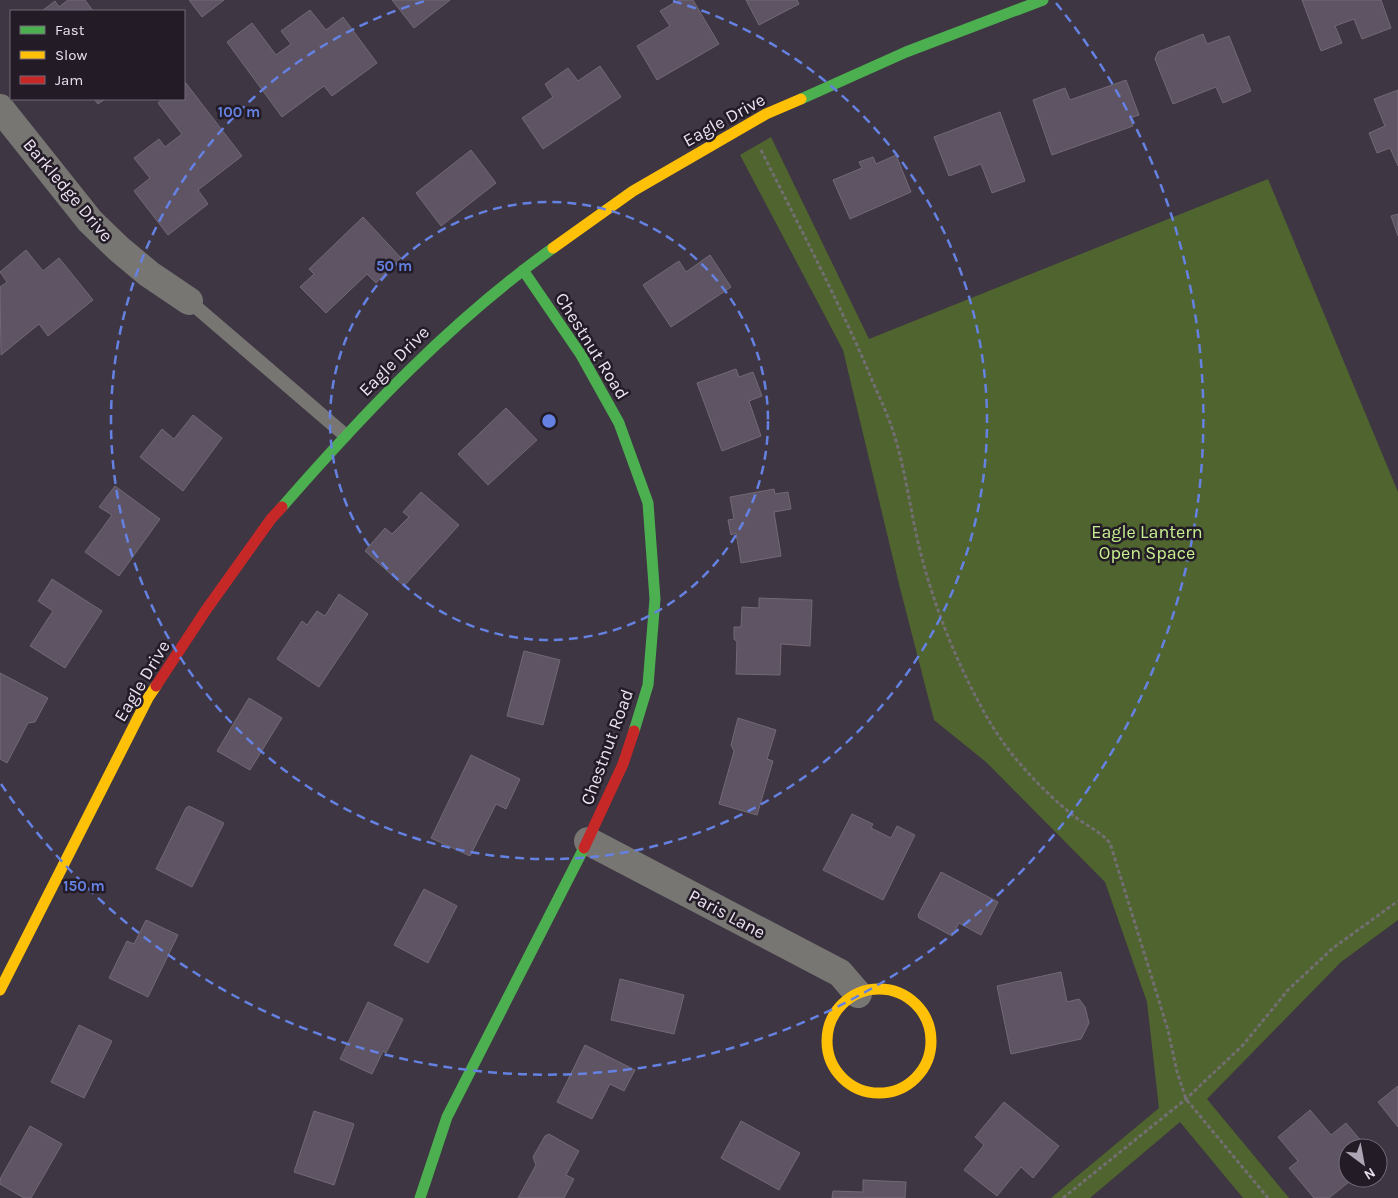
<svg xmlns="http://www.w3.org/2000/svg" width="1398" height="1198" font-family="Karla,sans-serif">
  <style>
    .green { fill: #4f642e }
    .building { fill: #5f5464; stroke: #716a75 }
    .lines { fill: none; stroke-linecap: round; stroke-linejoin: round }
    .path { stroke: #726e72; stroke-width: 3; stroke-dasharray: 4 2.5; stroke-linecap: butt }
    .lane { stroke: #777673; stroke-width: 14 }
    .street { stroke: #777673; stroke-width: 28 }
    .fast { stroke: #4caf50; stroke-width: 11 }
    .slow { stroke: #ffc107; stroke-width: 11 }
    .jam { stroke: #c62828; stroke-width: 11 }
    .ring { fill: none; stroke: #6581e1; stroke-width: 2.5; stroke-dasharray: 9 6 }
    .labels { text-anchor: middle; stroke-width: 5; stroke-linejoin: round; paint-order: stroke }
    .street-label { font-size: 18px; fill: #ebe1f1; stroke: #231c27 }
    .park-label { font-size: 18px; fill: #c8f090; stroke: #231c27 }
    .centre { fill: #6581e1; stroke: #231c27; stroke-width: 2.5 }
    .ring-label { font-size: 15px; text-anchor: middle; font-weight: bold; fill: #6581e1; stroke: #231c27; stroke-width: 5; stroke-linejoin: round; paint-order: stroke }
  </style>
  <rect width="100%" height="100%" fill="#3e3642"/>
  <path class="green" d="M771,137L869,339L1268,179L1398,492V920L1341,962L1207,1099L1289,1198H1243L1180,1122L1090,1198H1051L1159,1108L1147,1002L1105,882L986,762L934,720L900,588L843,350L740,155Z"/>
  <path class="building" d="M68,0H85L93,11H42L55,1L59,7Z
    M189,0H224L202,17Z
    M392,0H450L414,28Z
    M679,0H693L719,44L657,80L637,46L670,26L660,11Z
    M746,0H797L799,4L759,25Z
    M1302,0H1381L1391,28L1362,39L1354,19L1335,26L1342,43L1321,51Z
    M310,10L326,30L343,17L377,63L332,96L324,86L282,117L227,42L252,23L276,55L291,44L281,31Z
    M1203,34L1207,44L1229,36L1251,91L1223,103L1216,87L1173,104L1155,59L1158,52Z
    M600,66L621,97L543,149L522,118L553,97L545,84L568,68L578,81Z
    M1126,80L1139,115L1130,118L1133,126L1052,155L1033,100L1065,88L1070,100Z
    M185,82L242,156L198,190L208,204L168,235L134,191L150,178L134,158L159,139L165,147L182,134L158,103L163,99H184Z
    M1398,90V166L1390,148L1377,153L1369,133L1385,126L1374,99Z
    M94,99H105L98,104Z
    M1000,112L1025,181L992,193L981,164L949,176L934,137Z
    M471,150L496,183L441,226L416,193Z
    M896,155L911,192L850,219L833,180L862,168L859,162L873,157L876,164Z
    M1398,214V236L1391,216Z
    M363,217L401,258L376,283L367,274L326,313L300,287L314,274L309,269Z
    M26,250L43,271L59,258L93,300L48,336L39,324L1,355L0,287L7,282L0,272Z
    M710,255L731,287L671,327L643,285L679,261L686,272Z
    M736,369L739,377L753,372L762,396L749,401L761,436L722,451L697,383Z
    M506,408L537,440L488,485L458,454Z
    M193,415L222,438L183,491L140,457L162,429L174,439Z
    M115,486L160,519L119,576L85,552L112,515L99,507Z
    M774,489L775,494L788,492L791,509L774,512L781,556L741,563L736,533L731,535L728,520L734,519L730,497Z
    M421,492L459,525L404,586L365,551L385,528L392,534L409,517L403,512Z
    M52,579L102,611L65,668L30,646L53,611L38,601Z
    M339,594L368,614L319,687L277,659L302,621L307,625L317,611L325,616Z
    M759,598L812,600L810,646L781,644L780,675L736,674L737,642L734,639V627H741L742,607L759,608Z
    M524,651L560,660L543,725L507,716Z
    M0,673L48,698L35,722L28,723L7,763L0,759Z
    M249,698L282,718L250,770L217,751Z
    M738,718L776,730L767,759L773,761L757,815L719,804L734,751L731,745Z
    M471,755L520,779L506,809L496,804L470,856L431,838Z
    M189,806L224,823L192,887L156,869L186,808Z
    M852,814L873,824L871,828L891,838L897,826L915,835L883,900L823,870Z
    M941,872L998,902L981,935L959,923L952,936L919,918L918,915Z
    M424,889L457,906L428,963L394,945Z
    M146,920L178,935L148,997L109,978L127,941L134,944Z
    M1061,972L1067,1002L1079,999L1085,1007L1089,1023L1081,1039L1011,1054L997,986Z
    M620,979L684,995L674,1034L611,1020Z
    M368,1002L403,1019L386,1053L383,1051L372,1074L340,1059Z
    M79,1025L112,1041L84,1098L51,1082Z
    M585,1045L635,1070L624,1091L610,1084L592,1119L557,1102Z
    M1398,1086V1127L1378,1102Z
    M1004,1102L1059,1146L1033,1178L1021,1167L997,1196L964,1170L984,1145L975,1137Z
    M1310,1110L1331,1135L1346,1123L1367,1148H1348V1178H1354L1329,1198H1314L1289,1168L1298,1161L1278,1137Z
    M314,1111L354,1124L334,1185L294,1172Z
    M741,1121L800,1153L779,1190L721,1158Z
    M30,1126L62,1144L31,1198H24L0,1184V1179Z
    M549,1134L579,1151L566,1175L574,1179L564,1198H518L536,1165L533,1157L545,1136Z
    M863,1180L906,1182L905,1198H832L833,1191L863,1192Z"/>
  <g class="lines">
    <path class="path" d="M761,150C797,222 835,294 867,368C875,389 886,409 893,431C907,474 911,519 923,562C938,617 960,670 988,719C1009,755 1038,786 1069,812C1082,824 1098,829 1110,843L1168,1030L1177,1072L1186,1099L1268,1198
      M1063,1198L1186,1099L1243,1045L1288,990L1333,948L1398,901"/>
    <path class="lane" d="M189,301L345,435"/>
    <path class="street" d="M0,108L90,221L119,249L149,274L189,301
      M588,841L840,973L858,994"/>
    <path class="fast" d="M801,99L906,52L1043,0
      M523,270L581,355L619,423L648,503L655,599L648,685L634,731
      M282,507C365,412 450,322 553,248
      M420,1198L447,1117L584,848"/>
    <path class="slow" d="M553,248L633,191L766,114L801,99
      M827 1041a52 52 0 1 1 104 0a52 52 0 1 1-104 0Z
      M0,990L148,698L156,686"/>
    <path class="jam" d="M156,686L206,610L271,519L282,507
      M584,848L623,764L634,731"/>
  </g>
  <g class="ring">
    <circle cx="549" cy="421" r="219"/>
    <path d="M673 1A438 438 0 1 1 425 1"/>
    <path d="M1056 3A657 657 0 1 1 1 784"/>
  </g>
  <g class="labels">
    <g class="street-label">
      <text transform="translate(724 120) rotate(-29)" y="6">Eagle Drive</text>
      <text transform="translate(68 190) rotate(50)" y="6">Barkledge Drive</text>
      <text transform="translate(592 346) rotate(58)" y="6">Chestnut Road</text>
      <text transform="translate(394 361) rotate(-45)" y="6">Eagle Drive</text>
      <text transform="translate(142 681) rotate(-59)" y="6">Eagle Drive</text>
      <text transform="translate(607 747) rotate(-70)" y="6">Chestnut Road</text>
      <text transform="translate(727 914) rotate(28)" y="6">Paris Lane</text>
    </g>
    <g class="park-label">
      <text x="1147" y="538">Eagle Lantern<tspan x="1147" dy="21">Open Space</tspan></text>
    </g>
  </g>
  <circle cx="549" cy="421" r="8" class="centre"/>
  <g class="ring-label">
    <text x="239" y="117">100 m</text>
    <text x="394" y="271">50 m</text>
    <text x="84" y="891">150 m</text>
  </g>
  <rect x="10" y="10" width="175" height="90" fill="#231c27" stroke="#736b78"/>
  <rect x="20" y="26" width="25" height="8" fill="#4caf50" stroke="#736b78"/>
  <text x="55" y="35" font-size="15" fill="#ebe1f1">Fast</text>
  <rect x="20" y="51" width="25" height="8" fill="#ffc107" stroke="#736b78"/>
  <text x="55" y="60" font-size="15" fill="#ebe1f1">Slow</text>
  <rect x="20" y="76" width="25" height="8" fill="#c62828" stroke="#736b78"/>
  <text x="55" y="85" font-size="15" fill="#ebe1f1">Jam</text>
  <g transform="translate(1363 1163) rotate(148)"><circle r="24" fill="#231c27" stroke="#736b78"/>
  <path d="M0-4L9 19L0 12L-9 19Z" fill="#aea5b4"/>
  <text y="-8" font-size="14" font-weight="bold" text-anchor="middle" fill="#ebe1f1">N</text>
  </g>
</svg>
